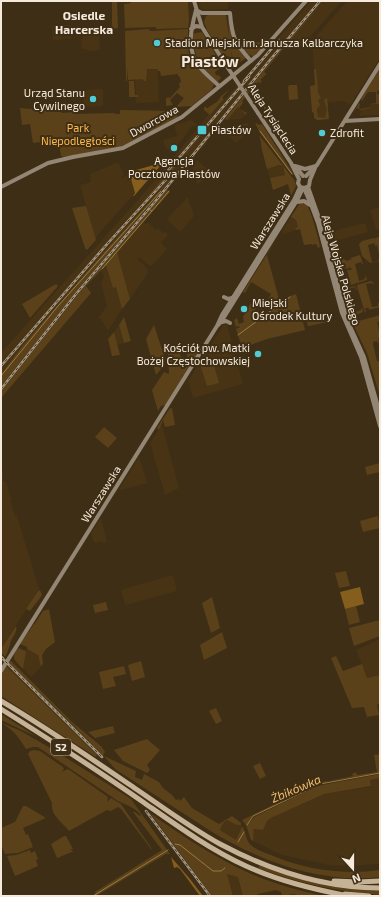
<svg xmlns="http://www.w3.org/2000/svg" width="381" height="897" font-family="'Exo 2',sans-serif">
  <style>
    .built { fill: #483414 }
    .green { fill: #5a411a }
    .forest { fill: #855e1e }
    .lines { fill: none; stroke-linecap: round; stroke-linejoin: round }
    .stream { stroke: #997b43; stroke-width: 1 }
    .secondary { stroke: #938674; stroke-width: 4 }
    .highway { stroke: #c6b296; stroke-width: 5 }
    .rail-casing { stroke: #a29582; stroke-width: 2.5 }
    .rail { stroke: #3e2e15; stroke-width: 1; stroke-dasharray: 3; stroke-linecap: butt }
    .secondary-bridge { stroke: #938674; stroke-width: 4 }
    .poi-dot { fill: #51ccd4; stroke: #3e2e15; stroke-width: 1.5 }
    .labels { text-anchor: middle; stroke-width: 4; stroke-linejoin: round; paint-order: stroke }
    .shield { fill: #3e2e15; stroke: #beb2a0; stroke-width: 1 }
    .shield-label { font-size: 10px; font-weight: bold; fill: #f5eadc }
    .poi-label { font-size: 11px; fill: #f5eadc; stroke: #3e2e15; text-anchor: start }
    .street-label { font-size: 11px; fill: #f5eadc; stroke: #3e2e15 }
    .park-label { font-size: 11px; fill: #feb94a; stroke: #3e2e15 }
    .neighbourhood-label { font-size: 12px; font-weight: bold; fill: #f5eadc; stroke: #3e2e15 }
    .water-label { font-size: 12px; font-style: italic; fill: #f6bf6e; stroke: #3e2e15 }
    .district-label { font-size: 15px; font-weight: bold; fill: #f5eadc; stroke: #3e2e15 }
  </style>
  <rect width="100%" height="100%" fill="#3e2e15"/>
  <path class="built" d="M198,1H228V9L203,10L201,8Z
    M311,1H342L299,49L288,40L207,141L206,144L204,147L203,146L149,211L92,277L1,391V386L77,291L177,172L103,253L23,345L1,374V353L144,193L209,114L210,115L237,86Z
    M347,1H380V58L350,105L344,101L328,102V118H319L318,117L312,41Z
    M52,25H70L71,39L53,40Z
    M81,34H99L100,50L87,51V49H82L81,39H83Z
    M158,69L159,102L136,103V97H138V95H136L135,79L128,70Z
    M103,89V106L84,107L83,90Z
    M370,104H380V115L360,116L361,110L370,108Z
    M238,107L246,115L241,119L227,120Z
    M191,120L197,124L195,127L193,125L172,153L165,147L163,140L177,136L174,125Z
    M248,123L250,131L236,143L223,130L229,126Z
    M197,160L210,172L197,185L192,166Z
    M118,162L124,174L121,177L123,178L129,173L135,193L95,238L80,185L91,182L90,174Z
    M280,165L283,166L285,175L270,178L267,169Z
    M188,197L189,204H190L194,216L180,232L167,219Z
    M380,207V229L376,230L370,210Z
    M291,217L296,220L298,227L295,228L296,230L283,234L282,231Z
    M143,222L146,224L148,222L156,230L158,228L163,233L165,232L168,235L161,243L167,249L153,265L150,266L139,257L137,259L147,268L148,273L130,299L117,252Z
    M365,223L368,232L331,242L329,232Z
    M107,264L113,288L116,286L122,309L108,331L101,319L98,318L107,306L101,283L104,276L101,271Z
    M224,324L227,325L243,384L193,398L188,381Z
    M119,325L124,343L117,345L114,332Z
    M162,425L179,488L165,495L150,443Z
    M139,457L147,483L121,490L120,488Z
    M1,473H3V481L6,482L12,500L10,501L15,516H17L39,589L1,649Z
    M101,518L107,542L104,543L102,541L94,543L91,533Z
    M173,575L177,591L125,605L121,590Z
    M380,639V675L367,678L356,650Z
    M27,649L38,655L41,667L31,677L23,669L25,653Z
    M8,662L75,727L103,756L100,759L6,666Z
    M380,778V864L350,866L329,865L282,855L253,841L254,829L263,830L267,821L271,818L324,794L371,787L370,780Z
    M227,820L240,825L242,827L236,840L220,830L223,823Z
    M226,874L238,876L243,896H233Z"/>
  <path class="green" d="M112,1H117L118,28L112,29Z
    M131,1H188L189,20L188,28L156,29V27L125,28L124,4L131,3Z
    M323,1L264,72L268,75L266,74L260,80L262,81L260,83L258,82L242,101L243,103L239,108L243,111L247,113L246,115L238,107L227,120L225,119L281,49Z
    M211,14L226,15L232,58L227,56L224,58L207,30L204,22L206,16Z
    M228,16L232,40L246,58L236,65C229,53 229,30 228,16Z
    M148,29L151,31L188,29V45L190,63H189V64L196,65L214,84L212,89L192,106L176,107L184,98L177,93L170,100L173,105L166,106V99L168,97L170,98L180,87L179,83L181,82L180,77L178,76V74L161,76L160,71H158V69H147L146,81H144L143,79L128,80L127,68V81H126L125,31Z
    M202,32L220,61L217,63L219,69L215,72L216,75L220,76L221,78L217,82C200,65 194,58 192,34Z
    M261,42V49L253,56L249,55L244,49L247,46V43Z
    M380,66V90L377,91V94L380,95V104H370V108L361,110L357,108L354,112L359,103L360,104L359,108L361,109L370,107V104L376,103V92H368L362,101L361,99Z
    M314,69H316L318,88C317,92 319,95 321,98L318,100L320,105L317,109L318,117L325,118L327,109L324,100L327,98L329,119H320L329,120H317L314,118V112V113L312,112L310,86L315,85Z
    M128,81H134L135,95H138V97H129V82Z
    M289,85H297L298,99L289,100L288,87Z
    M230,89L222,98L224,99L210,115L204,110V107H206L207,108H209L208,106L209,107L218,101L221,96Z
    M264,106L266,107L269,118L271,120L275,122V124L293,154L291,155L287,150L262,114L264,112Z
    M20,108L61,112L62,113L74,112V114L114,113L115,114H120V110L175,111L178,117L125,146L64,157L61,156L58,140L33,143L30,124L22,125Z
    M255,123L260,125L262,124L294,175L291,174L260,133Z
    M259,136H260L295,181L296,186L291,196L288,184L273,190L270,178L285,175L283,166L279,165L267,169L262,150L260,137Z
    M197,141L183,159L135,211L176,163L178,164Z
    M183,165L77,291L1,386V374L23,345L103,253Z
    M167,189L170,192L117,252L130,299L122,309L116,287L113,288L106,265L86,286L91,293L1,398V391L79,293Z
    M300,203C302,203 304,203 306,204C310,207 320,242 320,247L318,248L316,244L312,245V244L304,245L300,229L296,230L295,228L298,227L296,220L291,217Z
    M86,206L96,240L87,250L85,248L72,208Z
    M278,237L267,255L280,303L288,297L296,294L305,330L267,339L242,348L236,329L240,327L239,326L236,327L234,320L237,318L239,324L244,322L243,317L251,303L252,306L254,307L257,303L259,306L255,309L257,316L260,318L270,310L259,301L265,305L271,294L251,282L245,293L243,292Z
    M380,237V259L377,245L375,246L374,243L368,245L372,262L378,261L379,258L380,261L370,263L362,256L359,244L362,241L374,238L375,240V238Z
    M360,255L363,264H362L361,262L355,264L359,281L365,279V277L366,276L367,280L351,285L347,270H352L350,267L347,269L344,260L345,259L346,261L352,259L350,258Z
    M344,259L346,269H345L344,266L338,268L343,285L349,284V281L350,285L343,287L341,283L335,262Z
    M371,281L373,282L374,285L372,283L366,284L372,307L378,306V303H379L380,307L369,310V308H365L366,312L365,313L357,286V285Z
    M56,284L58,286L30,318L22,304Z
    M355,286L357,289L356,290L355,287L349,289L355,312L361,310L362,307L363,312L354,316L348,311L343,289Z
    M322,312L325,321L331,319L332,321L309,326H308L305,316Z
    M380,315V321L377,322L380,336V338L378,339L379,342L377,343V341L373,342V344L377,361L380,362L379,393L367,353L354,326H356L355,322Z
    M124,317L131,341L124,343L119,325Z
    M154,325L164,356L162,368L156,375L146,339Z
    M114,332L120,355L112,356L108,339Z
    M197,349L198,353L191,364H189V367L184,376L182,375L183,377L166,405L161,406L158,411L152,390L164,372L169,374L168,354L179,351L181,357L189,363L186,352Z
    M213,363L219,383L207,386L201,367Z
    M170,408H172L175,425L165,427L163,420L159,430L157,428Z
    M104,427L117,438L108,448L95,437Z
    M380,463V472L367,475L365,467Z
    M378,516L380,528L363,532L360,521Z
    M346,571L350,586L339,588L335,573Z
    M40,590L42,595C39,600 34,605 30,611L26,609L38,591Z
    M212,597L220,628L211,633L202,603Z
    M106,602L108,610L95,613L93,605Z
    M356,606L360,622L349,625L345,609Z
    M49,609L55,642L46,649L42,655L43,663L41,667L38,655L27,649V647L20,644L34,624V625L43,611Z
    M380,620V636L354,646L349,628Z
    M16,626C18,634 11,637 10,645C8,650 8,652 5,657L1,652V649Z
    M222,632L227,648L204,660L200,645Z
    M18,648L26,651L23,669C15,660 10,659 18,648Z
    M336,656L343,671L362,664L367,678L380,675V703L377,705L379,715L367,717L364,707L352,708L331,658Z
    M9,661H11L72,722L102,747L105,752L103,756L75,727L8,662Z
    M141,661L145,677L132,681L128,665Z
    M6,666L97,755L96,757L1,696V674Z
    M124,666L126,674L113,677L116,686L103,689L99,672Z
    M216,708L222,721L216,724L209,711Z
    M1,714L37,737L1,720Z
    M2,723L21,731L57,752L131,799L170,854H166L96,896L95,892L162,850L133,812H135L140,816L141,815C135,808 127,805 118,801L38,747H33L26,749C18,736 15,732 2,723Z
    M113,726L115,733L95,738L88,732Z
    M147,739L160,750L147,765L150,770L147,773L123,761L114,750Z
    M34,750L40,751L63,767L64,769L61,772L68,769L108,797L107,802L111,798L121,804L152,849H151L121,809L118,807L111,811L107,810L69,831C63,823 50,815 52,803L28,754L30,751Z
    M380,754V773L329,781L318,785L252,816L247,825L254,817L317,786L380,774V778L370,780L371,786L324,794L271,818L267,821L263,830L254,829L253,841L251,840L246,825L242,820L318,783L353,776L352,774L356,772L357,775L377,772L374,755Z
    M104,756L136,771L135,777L142,780L144,774L159,782L163,788L172,795L176,800L179,799L180,801L184,797L192,808L219,824L232,816L241,823V826L240,825H237L227,820L223,823L220,830L236,840L242,827H243C246,833 246,842 252,846C257,850 265,853 271,855C306,870 343,875 380,870V877C321,884 259,861 209,830L115,769Z
    M260,763L266,776L260,779L253,766Z
    M23,806H26L46,818L23,828L26,835L28,834L33,847L18,853L5,854L1,845V828L15,822Z
    M150,813C185,838 221,862 261,878C282,886 302,891 323,896H298L294,894L282,896L281,892L276,890L258,894L257,895V896H243L238,877L227,874L233,896H212Z
    M64,836H66L73,849H71L72,851H74L57,858L51,844Z
    M30,850L31,853L35,851L38,859L36,860L38,866L15,876L7,856L16,855Z
    M260,865L279,872L380,890V895C336,891 300,884 258,868Z"/>
  <path class="forest" d="M161,163L162,164L134,196H133L135,193L129,172Z
    M360,587L364,604L345,609L340,592Z
    M171,857L190,879L203,896H200L180,869L177,867L174,868Z"/>
  <g class="lines">
    <path class="stream" d="M274,125L290,149
      M260,131L292,174
      M150,210L152,211L169,191
      M102,269L152,211
      M238,335L290,297
      M1,376L58,306L161,191
      M1,655L4,658
      M247,825L253,816L320,784L380,773
      M238,842L244,832
      M175,844L180,845L213,871H221L225,868
      M93,896L168,850"/>
    <path class="secondary" d="M194,1L202,27L224,62
      M196,10L202,13H230C232,37 234,42 251,61
      M196,10C191,29 186,49 199,66C205,74 213,80 219,86
      M191,29L196,26L202,27
      M258,113L291,163L299,179L298,183L300,187L304,188L309,186L310,180L315,168
      M345,121L380,119
      M295,166L305,169L316,166
      M296,167L303,176
      M306,176L317,165L380,64
      M1,187L48,163L73,157L123,148L182,117L258,55L306,1
      M308,187L320,221L344,308L349,324L364,357L380,414
      M304,188L312,207L318,223L342,313L361,357L380,426
      M297,202L304,201L310,205
      M224,297L228,299L232,298
      M222,322L226,321L230,323
      M217,326L221,322L296,202L303,188
      M1,671L217,326L222,315L294,200L300,187"/>
    <path class="highway" d="M1,701C47,728 92,759 136,789C164,808 191,828 220,844C269,870 324,888 380,888
      M1,709C49,739 97,770 143,802C176,825 209,849 246,866C279,881 313,889 348,896
      M334,881L359,882L380,881
      M345,894L369,896"/>
    <defs>
      <path id="rail" d="M244,81L279,40
        M165,174L249,77
        M1,366L108,243L173,172
        M1,389L76,294L158,198L270,60L320,1
        M1,657L102,757
        M146,811L210,896"/>
    </defs>
    <use href="#rail" class="rail-casing"/>
    <use href="#rail" class="rail"/>
    <path class="secondary-bridge" d="M224,62L258,113"/>
  </g>
  <g class="poi-dot">
    <circle cx="157" cy="43" r="4"/>
    <circle cx="93" cy="99" r="4"/>
    <rect x="197" y="125" width="10" height="10" rx="2"/>
    <circle cx="322" cy="133" r="4"/>
    <circle cx="174" cy="148" r="4"/>
    <circle cx="244" cy="309" r="4"/>
    <circle cx="258" cy="354" r="4"/>
  </g>
  <g class="labels">
    <rect class="shield" x="51" y="739" width="20" height="16" rx="3"/>
    <g class="shield-label">
      <text x="61" y="751">S2</text>
    </g>
    <g class="poi-label">
      <text x="165" y="47">Stadion Miejski im. Janusza Kalbarczyka</text>
      <text x="85" y="97" text-anchor="end">Urząd Stanu<tspan x="85" dy="13">Cywilnego</tspan></text>
      <text x="211" y="134">Piastów</text>
      <text x="330" y="137">Zdrofit</text>
      <text x="174" y="165" text-anchor="middle">Agencja<tspan x="174" dy="13">Pocztowa Piastów</tspan></text>
      <text x="252" y="307">Miejski<tspan x="252" dy="13">Ośrodek Kultury</tspan></text>
      <text x="250" y="352" text-anchor="end">Kościół pw. Matki<tspan x="250" dy="13">Bożej Częstochowskiej</tspan></text>
    </g>
    <g class="street-label">
      <text transform="translate(273 119) rotate(57)" y="4">Aleja Tysiąclecia</text>
      <text transform="translate(154 121) rotate(-29)" y="4">Dworcowa</text>
      <text transform="translate(270 221) rotate(-58)" y="4">Warszawska</text>
      <text transform="translate(341 270) rotate(74)" y="4">Aleja Wojska Polskiego</text>
      <text transform="translate(101 494) rotate(-58)" y="4">Warszawska</text>
    </g>
    <g class="park-label">
      <text x="78" y="132">Park<tspan x="78" dy="13">Niepodległości</tspan></text>
    </g>
    <g class="neighbourhood-label">
      <text x="84" y="20">Osiedle<tspan x="84" dy="14">Harcerska</tspan></text>
    </g>
    <g class="water-label">
      <text transform="translate(296 789) rotate(-23)" y="4">Żbikówka</text>
    </g>
    <g class="district-label">
      <text x="210" y="67">Piastów</text>
    </g>
  </g>
  <rect width="381" height="897" fill="none" stroke="#f5eadc" stroke-width="4"/>
  <g transform="translate(353 869) rotate(159)" stroke="#3e2e15" stroke-width="3" paint-order="stroke">
  <path d="M0-3L7 15L0 10L-7 15Z" fill="#f5eadc"/>
  <text y="-6" font-size="11" font-weight="bold" text-anchor="middle" fill="#f5eadc">N</text>
  </g>
</svg>
